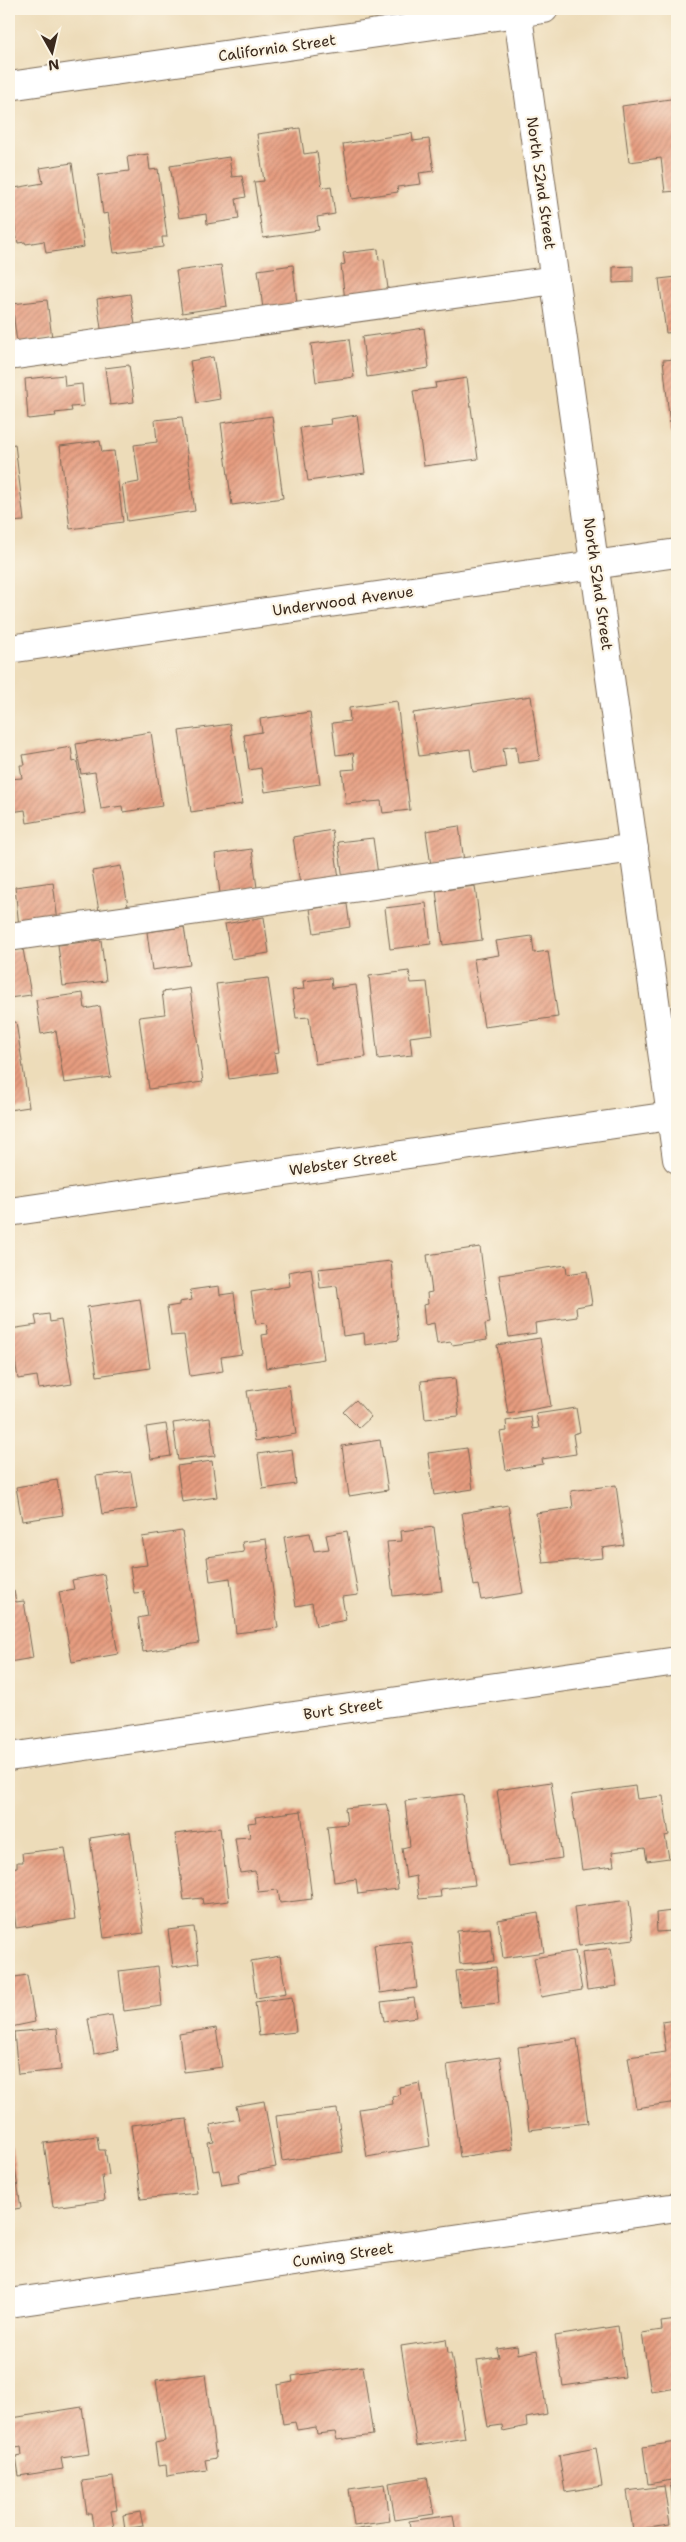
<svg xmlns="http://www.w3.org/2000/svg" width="686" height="2542" font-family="'Shantell Sans',sans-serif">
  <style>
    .building { fill: url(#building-hatch) }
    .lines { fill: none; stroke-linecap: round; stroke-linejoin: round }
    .minor-casing { stroke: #796854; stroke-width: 30 }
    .major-casing { stroke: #796854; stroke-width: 30 }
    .minor { stroke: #fff; stroke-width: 28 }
    .major { stroke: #fff; stroke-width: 28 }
    .labels { text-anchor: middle; stroke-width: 4.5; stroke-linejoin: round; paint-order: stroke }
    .street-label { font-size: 15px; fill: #3b2a1e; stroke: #fcf5e5 }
  </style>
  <defs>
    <pattern id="building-hatch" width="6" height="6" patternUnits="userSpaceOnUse" patternTransform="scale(1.25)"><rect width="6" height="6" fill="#e69c7f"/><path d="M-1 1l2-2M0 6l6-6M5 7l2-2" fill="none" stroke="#bc7f67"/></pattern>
  </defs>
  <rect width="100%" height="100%" fill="#fcf5e5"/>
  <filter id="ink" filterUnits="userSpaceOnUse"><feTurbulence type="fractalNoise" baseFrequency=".02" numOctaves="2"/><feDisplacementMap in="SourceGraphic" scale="10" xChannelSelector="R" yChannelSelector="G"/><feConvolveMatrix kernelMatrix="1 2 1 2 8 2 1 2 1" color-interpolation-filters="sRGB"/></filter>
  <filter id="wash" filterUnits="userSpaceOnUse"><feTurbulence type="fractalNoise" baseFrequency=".0096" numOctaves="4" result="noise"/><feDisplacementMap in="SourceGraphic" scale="20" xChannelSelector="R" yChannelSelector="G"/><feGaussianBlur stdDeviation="1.12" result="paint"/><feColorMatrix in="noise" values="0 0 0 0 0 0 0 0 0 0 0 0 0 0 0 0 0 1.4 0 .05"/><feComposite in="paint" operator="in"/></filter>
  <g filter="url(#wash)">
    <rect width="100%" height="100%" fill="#eddcb9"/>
    <g id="blocks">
      <path class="building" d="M677,98V191L665,192L661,158L629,162L622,106Z
        M300,128L304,154L317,152L322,188L331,186L335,214L317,217L319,230L263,238L254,182L264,181L257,134Z
        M412,133L413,141L429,139L434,171L419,173L421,184L397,187L398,192L352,199L343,144Z
        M148,154L150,170L158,169L167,237H162L163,247L114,253L108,213L103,214L98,175L129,171L127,157Z
        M229,157L232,177L242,176L246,197L236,199L239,219L207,224L206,214L179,218L170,166Z
        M72,163L84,247L46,253L44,241L26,244L25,242L18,243L14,222H10L9,189L43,183L40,168Z
        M378,249L379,260L384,259L389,296L345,301L341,265L345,264L343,253Z
        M221,265L227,306L182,313L176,271Z
        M293,265L297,304L263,309L258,270Z
        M633,266V282L613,283V267Z
        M677,277V332L666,333L659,279Z
        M130,294L136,331L102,336L97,299Z
        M47,300L52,338L17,343L12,304Z
        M424,328L429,368L367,377L362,337Z
        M349,339L354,377L316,382L311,344Z
        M213,357L220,399L197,403L190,361Z
        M677,359V434L671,435L663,360Z
        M129,365L134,402L110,405L105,368Z
        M64,375L65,386L82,384L84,406L71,407L72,411L55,413L56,416L28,419L25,379Z
        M467,378L478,459L424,466L413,391L436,388L435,383Z
        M357,415L365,473L308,481L300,428L331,424L330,419Z
        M272,416L283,498L232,505L221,423Z
        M182,417L195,511L127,521L122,485L139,482L134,445L157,442L155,420Z
        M100,441L102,452L114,451L123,522L70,529L60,446Z
        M15,444L24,521L9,522V445Z
        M531,696L540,760L518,763L516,746L503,748L506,767L473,772L470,749L419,756L413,713Z
        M397,701L410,810L383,813L381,801L346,804L342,770L355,769L353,753L336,755L332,723L350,721L349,708Z
        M310,712L320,784L265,792L261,768L249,770L244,735L262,732L260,719Z
        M230,724L242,804L191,812L179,731Z
        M151,732L162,806L123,812L122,806L101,809L95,772L81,774L76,744Z
        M71,747L73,762L77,761L85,813L27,823L25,810L11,812L9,779L22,778L20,765H25L23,755Z
        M459,826L464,861L431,866L426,831Z
        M332,830L339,878L300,884L293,837Z
        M373,838L378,875L343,879L338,842Z
        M252,849L257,888L220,893L215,854Z
        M121,866L128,906L99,911L92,871Z
        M53,882L58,922L19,927L15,887Z
        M475,886L482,940L443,945L436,891Z
        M426,903L431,944L390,949L385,908Z
        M347,904L350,927L314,933L310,909Z
        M264,917L269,953L231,959L225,924Z
        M184,927L190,965L152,970L147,932Z
        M532,936L534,953L548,951L558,1017L484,1027L474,959L499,955L496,941Z
        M101,940L106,981L63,986L58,945Z
        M23,949L31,995L9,998V951Z
        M409,971L411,983L427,982L433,1034L410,1037L412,1055L378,1059L369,976Z
        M268,978L279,1052L274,1053L277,1072L229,1079L216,984Z
        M331,978L332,988L356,985L366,1057L315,1064L309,1017L296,1018L292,990L304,989L303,981Z
        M190,988L203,1082L149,1089L139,1017L165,1014L162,992Z
        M83,993L85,1009L100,1006L111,1077L64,1083L56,1031L41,1034L36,1000Z
        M16,1022L29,1107L9,1110V1023Z
        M480,1247L490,1323L485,1324L487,1340L452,1345L451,1342L437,1344L434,1323L425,1325L423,1305L428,1304L427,1293L432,1292L427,1255Z
        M391,1261L399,1340L365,1345L364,1333L343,1336L337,1286L320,1288L318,1269Z
        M566,1265L567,1274L587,1271L592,1304L576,1307L577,1317L535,1323L536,1333L509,1337L499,1275Z
        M311,1268L324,1359L266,1368L262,1335L268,1334L266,1323L256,1324L251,1292L290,1286L288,1272Z
        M219,1286L220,1295L234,1293L242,1354L221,1357L223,1371L190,1376L184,1335L171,1336L167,1307L179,1305V1302L192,1300L190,1290Z
        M140,1299L150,1368L97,1376L87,1307Z
        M49,1314L50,1322L61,1320L72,1384L39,1389L37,1376L18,1379L10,1329L37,1325L35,1316Z
        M540,1338L551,1406L508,1414L497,1345Z
        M455,1378L459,1416L425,1419L421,1381Z
        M289,1385L296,1434L255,1441L247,1391Z
        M356,1400L371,1417L359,1428L343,1412Z
        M576,1408L580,1432L573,1434L576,1454L542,1459L543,1464L506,1470L500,1432L507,1431L506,1421L531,1417L533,1429L539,1428L536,1414Z
        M210,1418L215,1456L178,1460L173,1423Z
        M166,1424L171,1456L151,1459L146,1427Z
        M380,1440L388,1490L349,1496L342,1446Z
        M467,1448L473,1489L434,1495L428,1453Z
        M292,1449L296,1484L263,1489L258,1454Z
        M212,1461L217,1497L182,1502L177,1466Z
        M131,1472L137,1509L102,1514L96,1476Z
        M57,1480L63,1515L22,1521L16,1487Z
        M616,1485L624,1545L602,1548L603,1558L543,1563L536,1513L573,1508L571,1491Z
        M508,1505L523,1593L481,1600L478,1585L474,1586L462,1513Z
        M434,1527L442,1591L393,1596L387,1542L402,1541L401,1531Z
        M182,1531L199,1643L143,1652L138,1618L148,1616L144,1592L134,1593L130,1567L147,1565L142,1537Z
        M347,1531L358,1595L342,1597L346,1620L316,1626L312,1603L296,1606L284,1537L310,1533L314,1551L329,1549L326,1535Z
        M266,1539L278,1628L236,1633L230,1578L210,1581L207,1557L244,1552L242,1542Z
        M104,1574L118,1654L72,1662L59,1592L74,1589L72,1580Z
        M14,1591L16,1602L24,1601L33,1658L9,1662V1592Z
        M551,1782L562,1858L508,1866L497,1790Z
        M635,1786L637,1799L663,1796L669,1835L665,1836L669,1858L647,1861L645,1848L612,1852L614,1866L582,1870L571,1795Z
        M463,1794L475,1885L440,1889L441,1897L419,1899L416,1876L406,1878L402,1848L410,1846L405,1801Z
        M386,1804L390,1816L398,1889L358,1894L356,1879L334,1882L327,1826L347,1824L345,1808Z
        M301,1811L312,1899L280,1903L278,1890L258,1892L255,1871L240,1873L235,1838L250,1837L248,1823L256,1822L255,1817Z
        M220,1828L229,1901L203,1904L202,1898L184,1900L175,1834Z
        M130,1832L144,1933L104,1938L90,1838Z
        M65,1848L75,1919L16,1928L9,1868L17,1867V1862H23L22,1853Z
        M629,1900L634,1939L579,1946L574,1907Z
        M672,1911L673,1931L657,1932L656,1913Z
        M538,1913L544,1952L503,1958L498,1920Z
        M194,1927L199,1963L173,1967L168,1930Z
        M490,1928L494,1961L460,1964L457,1931Z
        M411,1941L417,1988L380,1993L374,1945Z
        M611,1948L617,1986L587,1990L582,1952Z
        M575,1951L582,1990L541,1997L534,1958Z
        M280,1956L286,1993L256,1998L251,1961Z
        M158,1966L162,2006L124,2011L119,1971Z
        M496,1967L499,2003L460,2007L456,1971Z
        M27,1975L35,2022L11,2027L9,1978Z
        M292,1997L296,2032L259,2036L255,2002Z
        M414,1998L417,2017L384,2021L381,2002Z
        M112,2015L118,2050L94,2054L88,2019Z
        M677,2020V2102L636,2108L628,2057L666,2052L662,2022Z
        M57,2028L61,2070L18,2074L14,2032Z
        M216,2028L222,2067L184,2072L179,2034Z
        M577,2039L588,2123L529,2130L518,2047Z
        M500,2057L513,2149L460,2157L447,2065Z
        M420,2083L430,2146L367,2157L359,2109L393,2104L392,2097L400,2095L399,2087Z
        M264,2101L276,2167L239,2174L240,2182L222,2185L219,2170L213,2171L208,2143L214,2142L210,2125L239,2119L236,2106Z
        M337,2109L343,2152L282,2161L276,2116Z
        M187,2119L197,2193L141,2199L131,2125Z
        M97,2136L99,2150H105L109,2175L102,2176L105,2200L53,2207L44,2143Z
        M11,2142L21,2208L9,2210V2143Z
        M677,2320V2388L651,2392L642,2333L662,2330L661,2322Z
        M618,2326L625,2377L563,2386L555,2336Z
        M446,2339L448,2353H451L465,2438L417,2446L401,2346Z
        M517,2346L518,2354L537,2350L547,2414L526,2418L527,2426L503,2431L502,2425L488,2427L477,2360L499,2357L497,2349Z
        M363,2366L373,2435L337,2440L335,2432L317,2434L316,2427L297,2430L295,2422L283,2424L277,2385L293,2382L292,2376Z
        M205,2374L216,2458L205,2460L207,2470L167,2476L166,2465L158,2466L155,2443L165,2441L156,2380Z
        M82,2407L89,2454L61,2458L63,2469L19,2476L16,2456L22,2455L21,2447L16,2448L12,2418Z
        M677,2442V2479L648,2484L643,2447Z
        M596,2448L602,2486L565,2492L559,2455Z
        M113,2477L117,2510L111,2511L114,2528L94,2531L91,2514H87L82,2481Z
        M427,2477L434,2514L395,2520L389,2483Z
        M677,2482V2520L676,2521L670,2483Z
        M385,2484L390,2521L354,2526L349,2489Z
        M664,2486L670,2525L633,2530L627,2491Z
        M140,2512L143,2526L125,2529L123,2515Z
        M453,2515L456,2533H411L409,2521Z
        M371,2527L372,2533H341V2532Z"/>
    </g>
  </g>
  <g filter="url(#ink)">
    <use href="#blocks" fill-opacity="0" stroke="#796854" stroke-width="1"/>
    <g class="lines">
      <defs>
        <path id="minor" d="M517,9L677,1159
          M9,86L544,9
          M9,356L555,280
          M9,937L634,848
          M9,1212L677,1115
          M9,1757L677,1661
          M9,2303L677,2207"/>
        <path id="major" d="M9,649L677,553"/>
      </defs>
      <use href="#minor" class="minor-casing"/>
      <use href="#major" class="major-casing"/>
      <use href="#minor" class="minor"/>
      <use href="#major" class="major"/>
    </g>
  </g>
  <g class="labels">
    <g class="street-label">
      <text transform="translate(277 48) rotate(-8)" y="5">California Street</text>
      <text transform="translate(541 183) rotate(82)" y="5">North 52nd Street</text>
      <text transform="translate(598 584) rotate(82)" y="5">North 52nd Street</text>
      <text transform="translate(343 601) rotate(-8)" y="5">Underwood Avenue</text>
      <text transform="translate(343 1163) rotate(-8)" y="5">Webster Street</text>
      <text transform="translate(343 1709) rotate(-8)" y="5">Burt Street</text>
      <text transform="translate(343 2255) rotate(-8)" y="5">Cuming Street</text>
    </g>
  </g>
  <rect width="686" height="2542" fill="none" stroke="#fcf5e5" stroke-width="30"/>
  <g transform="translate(52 52) rotate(172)" stroke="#fcf5e5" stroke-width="4" paint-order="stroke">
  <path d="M0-4L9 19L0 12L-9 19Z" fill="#3b2a1e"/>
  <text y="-8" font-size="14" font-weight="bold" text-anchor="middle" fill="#3b2a1e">N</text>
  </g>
</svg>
